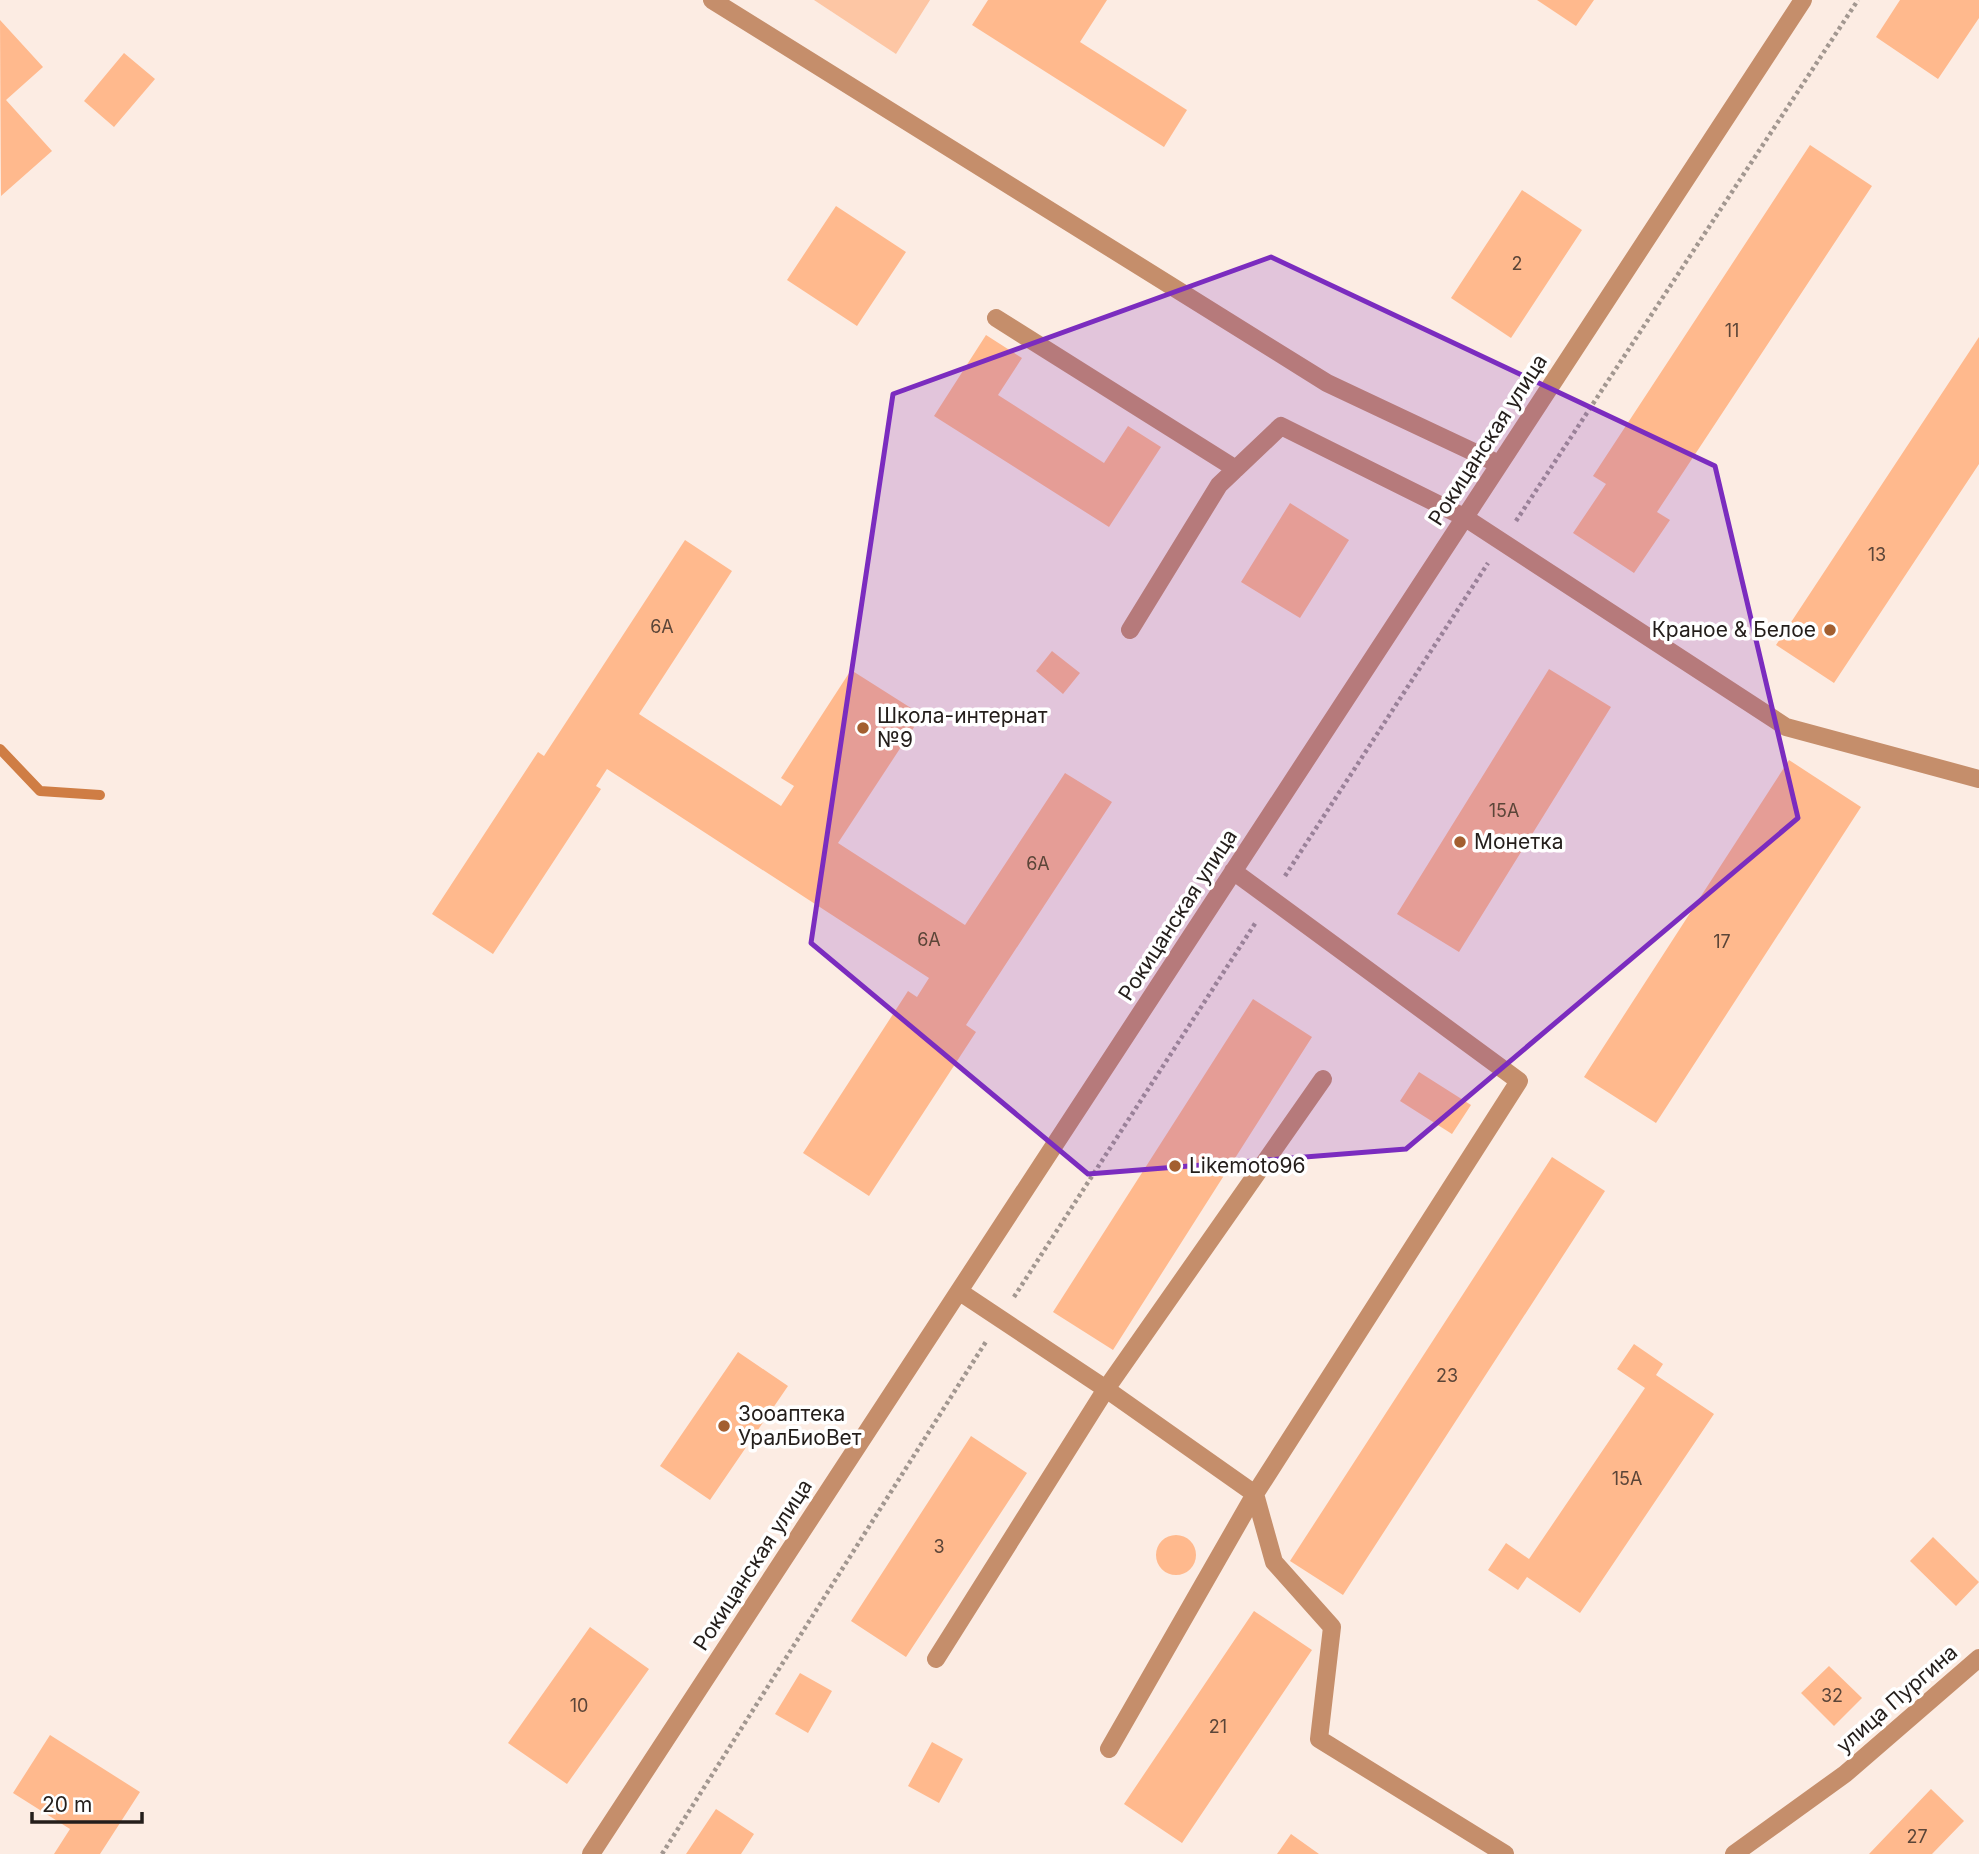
<svg xmlns="http://www.w3.org/2000/svg" width="1979" height="1854" font-family="Inter,sans-serif">
  <style>
    .green { fill: #fdc6a4 }
    .lines { fill: none; stroke-linecap: round; stroke-linejoin: round }
    .stream { stroke: #cf7d44; stroke-width: 10 }
    .building { fill: #ffb98d }
    .path { stroke: #a29790; stroke-width: 4.5; stroke-dasharray: 3.5 3.5; stroke-linecap: butt }
    .minor { stroke: #c58e6b; stroke-width: 18 }
    .marked { fill: #7b2cbf; fill-opacity: 0.2; stroke: #7b2cbf; stroke-width: 5; stroke-linejoin: round }
    .poi-dot { fill: #a35f30; stroke: #fff; stroke-width: 2.5 }
    .labels { text-anchor: middle; stroke-width: 7; stroke-linejoin: round; paint-order: stroke }
    .number-label { font-size: 18px; fill: #5b4538 }
    .street-label { font-size: 21px; fill: #241e1b; stroke: #fff }
    .poi-label { font-size: 21px; fill: #241e1b; stroke: #fff; text-anchor: start }
  </style>
  <rect width="100%" height="100%" fill="#fcece3"/>
  <path class="green" d="M814,0H930L896,54Z"/>
  <g class="lines">
    <path class="stream" d="M0,749L40,791L100,795"/>
  </g>
  <path class="building" d="M988,0H1107L1080,42L1187,110L1164,147L972,25Z
    M1537,0H1594L1576,26Z
    M1900,0H1979V18L1938,79L1876,37Z
    M0,20L43,67L6,100L52,151L1,196Z
    M124,53L155,79L114,127L84,101Z
    M1810,145L1872,186L1657,512L1670,520L1634,573L1573,533L1606,484L1593,476Z
    M1522,190L1582,230L1511,338L1451,298Z
    M836,206L906,252L857,326L787,280Z
    M986,335L1022,358L998,395L1104,463L1128,426L1161,447L1109,527L934,416Z
    M1979,337V464L1834,683L1776,645Z
    M1290,503L1349,540L1300,618L1241,582Z
    M685,540L732,571L639,714L781,806L794,786L781,778L851,670L922,715L838,843L965,925L1065,773L1112,802L966,1025L976,1032L869,1196L803,1153L908,991L917,997L929,978L607,769L596,786L601,789L493,954L432,914L538,752L544,756Z
    M1052,651L1080,673L1063,694L1036,671Z
    M1549,669L1611,707L1459,952L1397,914Z
    M1789,760L1861,807L1656,1123L1584,1077Z
    M1253,999L1312,1037L1113,1350L1053,1312Z
    M1419,1072L1471,1105L1452,1134L1400,1101Z
    M1552,1157L1605,1191L1343,1595L1290,1561Z
    M1634,1344L1663,1364L1656,1375L1714,1414L1580,1613L1527,1577L1518,1590L1488,1570L1506,1543L1529,1559L1645,1388L1617,1369Z
    M738,1352L788,1386L710,1500L660,1466Z
    M971,1436L1027,1473L906,1657L851,1621Z
    M1156 1555a20 20 0 1 1 40 0a20 20 0 1 1-40 0Z
    M1933,1537L1979,1582L1956,1606L1910,1561Z
    M1254,1611L1312,1650L1182,1843L1124,1804Z
    M590,1627L649,1669L567,1784L508,1743Z
    M1829,1666L1862,1698L1834,1726L1801,1693Z
    M800,1673L832,1691L808,1733L775,1714Z
    M50,1735L140,1792L100,1854H54L70,1829L13,1793Z
    M932,1742L963,1759L939,1803L908,1786Z
    M1931,1789L1964,1821L1932,1854H1869Z
    M716,1809L754,1834L741,1854H686Z
    M1291,1834L1319,1854H1277Z"/>
  <g class="lines">
    <path class="path" d="M1516,521L1858,0
      M1285,876L1488,563
      M1014,1297L1256,922
      M662,1854L987,1340"/>
    <path class="minor" d="M712,0L1327,383L1499,464
      M996,318L1236,469
      M1130,630L1219,485L1281,426L1464,517L1786,727L1979,779
      M960,1292L1106,1389L1255,1494L1274,1562L1332,1627L1319,1739L1505,1854
      M936,1659L1106,1389L1323,1079
      M1109,1749L1255,1494L1519,1081L1233,871
      M591,1854L1803,0
      M1734,1854L1845,1774L1979,1658"/>
  </g>
  <path class="marked" d="M1271,257L1715,466L1798,818L1406,1149L1088,1174L811,943L893,394Z"/>
  <g class="poi-dot">
    <circle cx="1830" cy="630" r="7"/>
    <circle cx="863" cy="728" r="7"/>
    <circle cx="1460" cy="842" r="7"/>
    <circle cx="1175" cy="1166" r="7"/>
    <circle cx="724" cy="1426" r="7"/>
  </g>
  <g class="labels">
    <g class="number-label">
      <text x="1517" y="270">2</text>
      <text x="1732" y="337">11</text>
      <text x="1877" y="561">13</text>
      <text x="662" y="633">6А</text>
      <text x="1504" y="817">15А</text>
      <text x="1038" y="870">6А</text>
      <text x="929" y="946">6А</text>
      <text x="1722" y="948">17</text>
      <text x="1447" y="1382">23</text>
      <text x="1627" y="1485">15А</text>
      <text x="939" y="1553">3</text>
      <text x="1832" y="1702">32</text>
      <text x="579" y="1712">10</text>
      <text x="1218" y="1733">21</text>
      <text x="1917" y="1843">27</text>
    </g>
    <g class="street-label">
      <text transform="translate(1488 440) rotate(-57)" y="7">Рокицанская улица</text>
      <text transform="translate(1178 915) rotate(-57)" y="7">Рокицанская улица</text>
      <text transform="translate(753 1565) rotate(-57)" y="7">Рокицанская улица</text>
      <text transform="translate(1897 1699) rotate(-41)" y="7">улица Пургина</text>
    </g>
    <g class="poi-label">
      <text x="1816" y="637" text-anchor="end">Краное &amp; Белое</text>
      <text x="877" y="723">Школа-интернат<tspan x="877" dy="24">№9</tspan></text>
      <text x="1474" y="849">Монетка</text>
      <text x="1189" y="1173">Likemoto96</text>
      <text x="738" y="1421">Зооаптека<tspan x="738" dy="24">УралБиоВет</tspan></text>
    </g>
  </g>
  <path d="M32 1812v10h110v-10" fill="none" stroke="#241e1b" stroke-width="3.5"/>
  <text x="42" y="1812" font-size="21" fill="#241e1b" stroke="#ffffff" stroke-width="5" paint-order="stroke">20 m</text>
</svg>
